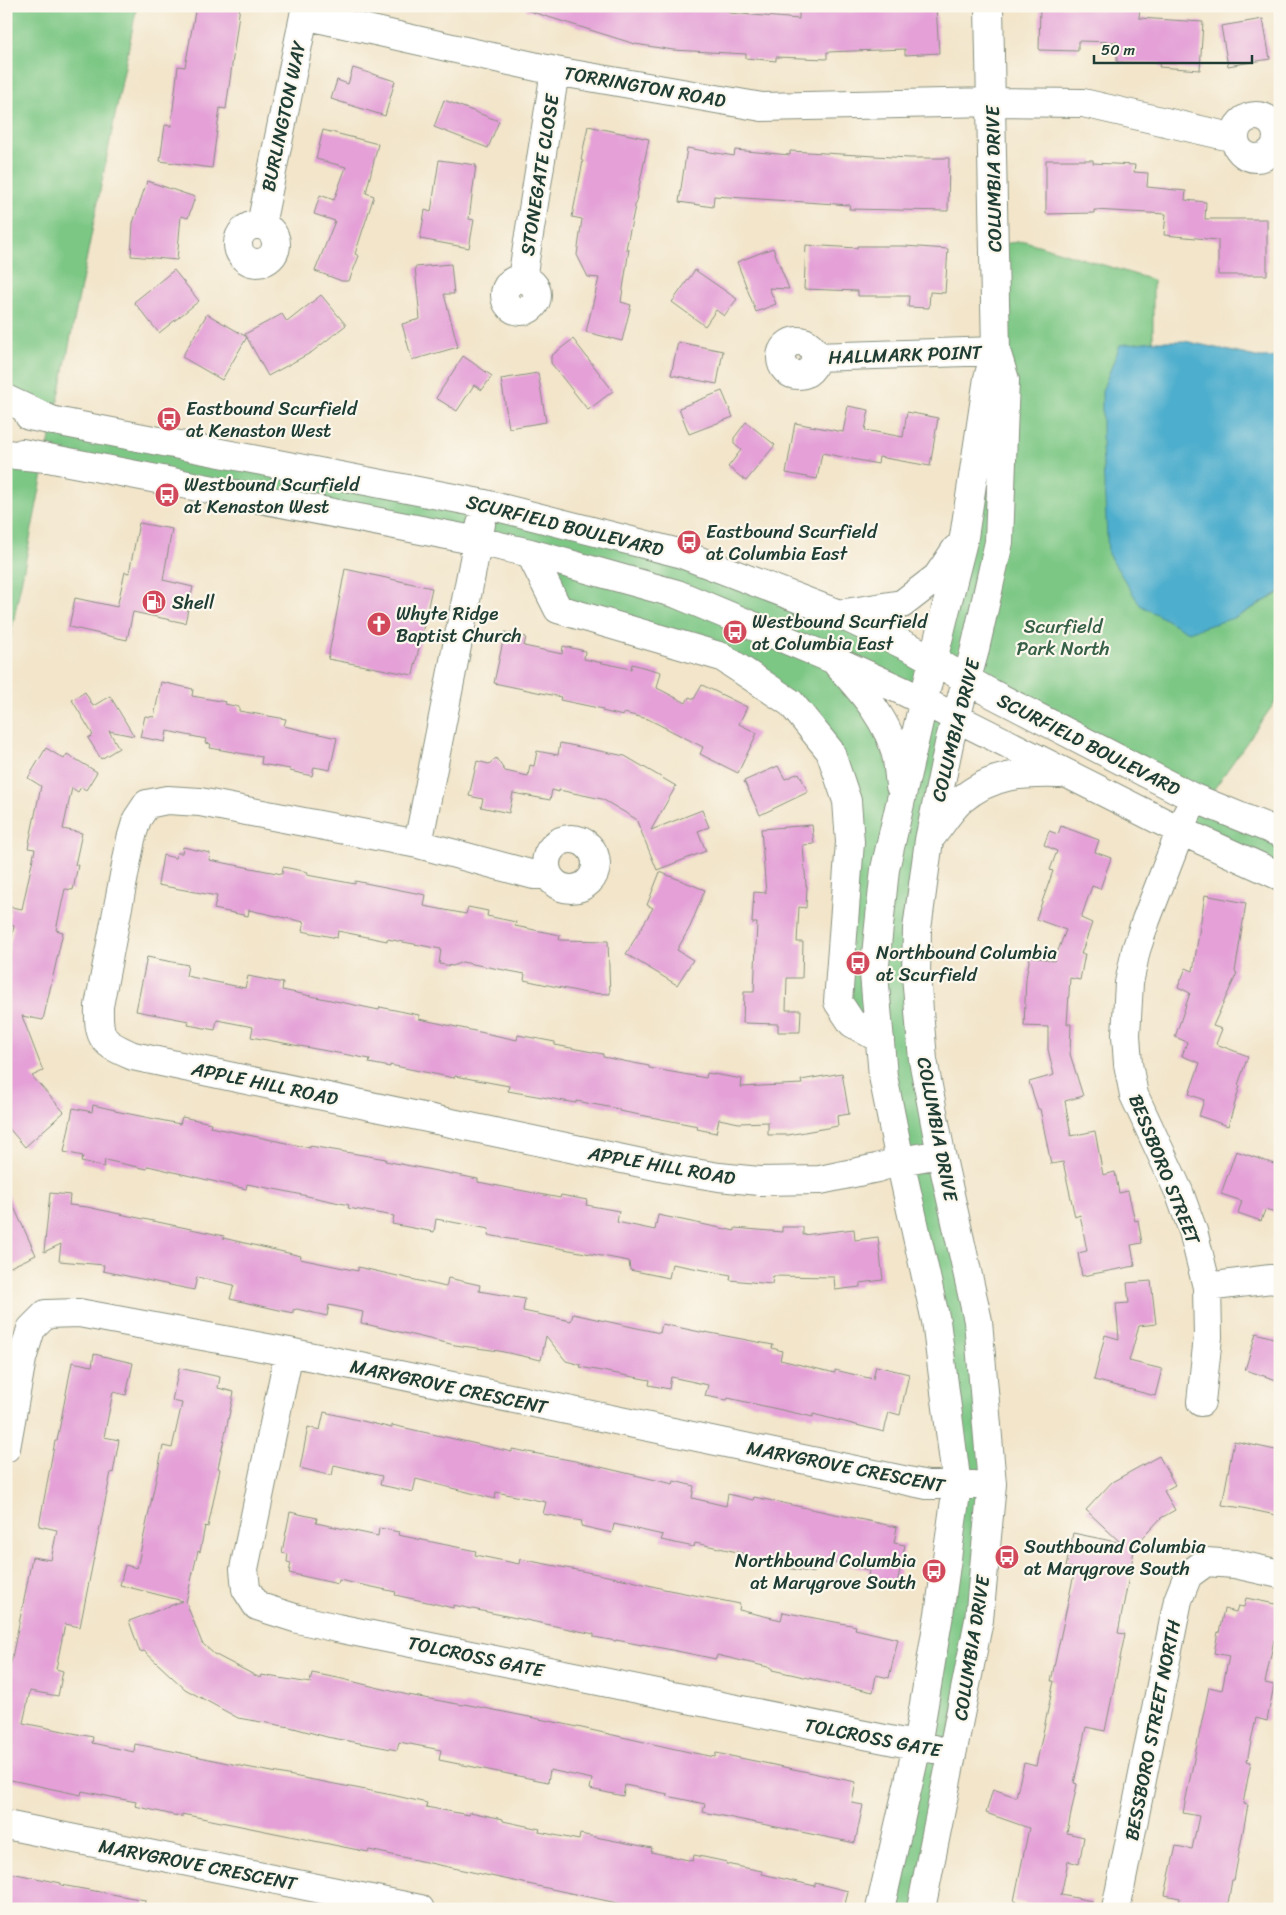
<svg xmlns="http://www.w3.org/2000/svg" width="1286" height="1915" font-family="Sriracha,sans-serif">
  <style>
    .green { fill: #7dc785; stroke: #4e825c; fill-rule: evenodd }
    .water { fill: #4eaecd; stroke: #367680 }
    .building { fill: #e4a0d7 }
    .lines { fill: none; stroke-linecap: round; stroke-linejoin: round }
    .minor-casing { stroke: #88917f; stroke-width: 30 }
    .major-casing { stroke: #88917f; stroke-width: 30 }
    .minor { stroke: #fff; stroke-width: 28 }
    .major { stroke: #fff; stroke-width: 28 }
    .labels { text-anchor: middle; stroke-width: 4.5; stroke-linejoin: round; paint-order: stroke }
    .street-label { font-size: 19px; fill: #1f3d34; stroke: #fbf7ec }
    .poi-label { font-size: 19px; fill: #1f3d34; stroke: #fbf7ec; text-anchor: start }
    .park-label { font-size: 19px; fill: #366048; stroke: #fbf7ec }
  </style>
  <rect width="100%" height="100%" fill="#fbf7ec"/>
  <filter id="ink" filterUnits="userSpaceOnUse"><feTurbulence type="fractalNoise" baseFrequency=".02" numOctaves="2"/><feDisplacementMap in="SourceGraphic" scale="10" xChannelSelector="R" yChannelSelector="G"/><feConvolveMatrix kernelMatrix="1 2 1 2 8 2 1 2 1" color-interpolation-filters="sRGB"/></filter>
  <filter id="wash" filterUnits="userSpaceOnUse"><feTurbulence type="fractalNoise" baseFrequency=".0096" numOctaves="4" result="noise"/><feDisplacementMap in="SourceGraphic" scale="20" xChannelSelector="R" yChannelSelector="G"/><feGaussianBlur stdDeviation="1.12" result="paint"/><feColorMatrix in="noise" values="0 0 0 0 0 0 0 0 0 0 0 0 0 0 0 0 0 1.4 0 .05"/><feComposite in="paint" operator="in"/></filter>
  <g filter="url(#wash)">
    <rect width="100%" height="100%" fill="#f2e5ca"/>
    <path class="green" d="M11,6H137L56,411L6,392V27Z
      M1025,241L1153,280V341L1120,346L1237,617L1279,593L1280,595V695L1207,799L1280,830V876L1179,830L1206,800L934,661L924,702L955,718L917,929L992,1484L921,1909H880L957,1486L880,1039L838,1002L850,842L830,751L722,657L558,609L530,553L46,458L53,421L679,553L933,660L964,537L994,245ZM856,685L924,702L901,798Z
      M6,467L43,474L6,658Z"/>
    <path class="water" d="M1153,341H1185L1261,358L1280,357V592L1237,617L1188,632L1140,605L1108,554L1102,448V391L1120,345Z"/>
    <g id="blocks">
      <path class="building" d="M196,6H240L226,109L220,108L212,168L160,161L165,125L171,126L178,66L185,67Z
        M527,6H720L729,7V13L799,19V11L851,12V11L936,6L939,53L905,55V49L827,52V59L776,57V61L746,58V54L673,50L635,44L590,30L526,10Z
        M1040,6L1140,8L1139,18L1203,22L1200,70L1159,67L1160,63L1117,62V42L1078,41V51L1039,50Z
        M1263,19L1270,59L1228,66L1221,26Z
        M353,68L395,81L385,116L331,99L337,80L348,84Z
        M444,100L499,121L488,148L434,127Z
        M588,126L649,139L626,249H629L621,302L631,305L622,341L586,332L599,278L588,277L577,255L582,219L572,217L583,161L581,160Z
        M323,130L378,144L366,193L374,196L355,254L359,256L349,281H342L315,271L335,221L314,214L320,195L334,200L346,167L316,159Z
        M687,148L734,156L735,150L790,155V151L909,158H949L948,211L849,209L850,205L714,196L713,207L679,202Z
        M439,160L476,165L469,219L474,220L469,248L420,239L425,210L431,212Z
        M1046,160H1093V163L1135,165L1134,172L1148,173L1147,187L1186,191L1185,200L1206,202L1205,219H1267V275H1218V240L1164,235L1166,214L1094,210V213L1046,214Z
        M147,181L195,197L188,218L181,216L177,260L131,256L133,223Z
        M806,245L857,248V246H904L948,249L945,293L930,292L929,308L908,307L909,296H858V291L804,289Z
        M773,248L789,289L769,288L776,304L756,312L737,262Z
        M451,264L454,294H444L458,347L412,360L402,324L420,319L415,267Z
        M174,270L199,301L159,333L134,302Z
        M695,270L737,299L724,316L716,310L705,326L672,302Z
        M321,295L346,325L312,352L268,376L245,334L282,314L287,322Z
        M207,314L247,337L222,380L182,357Z
        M573,339L613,391L588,410L551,363V356Z
        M678,342L723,351L717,384L671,375Z
        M463,356L492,376L482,390L474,385L457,411L436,398Z
        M538,373L546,422L509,428L501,379Z
        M722,391L733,417L689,434L679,408Z
        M848,406L869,410L865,430L903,437L907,412L938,418L930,466L879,457L878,464L822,453L817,479L786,473L795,423L843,432Z
        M746,422L775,445L746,481L728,467L741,450L734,444V438Z
        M139,523L172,529L163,580L193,587L185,623L133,612L127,640L69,627L75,598L117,607L125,572L129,573Z
        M345,569L432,588L413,675L328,659Z
        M505,632L526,637L524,646L562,654L563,646L585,651L584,659L631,669L632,664L661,672L657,688L686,703L689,697L694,699L702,685L747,707L739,724L757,733L738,773L700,754L703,747L648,719L624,713L623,716L602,711L603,709L560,700L561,697L494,683Z
        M161,682L193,689L192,696L226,702L225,704L239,707V711L286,719L284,726L337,738L330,770L314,767L312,776L290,771V769L261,764L262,757L210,748L211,744L205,743L206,739L167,731L165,742L140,737L145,716L154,717Z
        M85,692L93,706L110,696L134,736L109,731L119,748L101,759L88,738L93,735L72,700Z
        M560,743L625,756L676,786L651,830L702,810L709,827L698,831L706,851L657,870L636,819L602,799L559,790V792L552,790L550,800L513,793L509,813L481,807L483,799L469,796L477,761L489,764L496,758L505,771L528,776L530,765L534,766L537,751L558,755Z
        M46,748L64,759L67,754L97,772L86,790L81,787L78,792L72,788L63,829L82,833L75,865H78L73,890L65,889L56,930L63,932L43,1020L22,1016L43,1071L32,1076L64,1112L25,1147L6,1125V964L14,926L8,924L11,907L22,909L35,849L28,848L41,786L28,778Z
        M778,766L785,779L799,773L808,792L760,815L744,781Z
        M812,825L814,844L803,845L806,886H807L806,908L799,907L797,942H803L802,978H787L786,1010H801L800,1032H778V1024L743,1023L744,992H754L757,923H752L754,892L766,893L761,829Z
        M1061,826L1099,840L1095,852L1111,858L1100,889L1092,886L1081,918L1092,923L1081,954H1085L1080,980L1070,978L1067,1024H1071L1070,1054L1083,1096L1065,1101L1071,1136L1095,1131L1103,1175L1115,1172L1119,1193L1128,1191L1135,1221L1138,1220L1142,1243L1131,1245L1135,1266L1082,1276L1078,1253L1087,1251L1080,1215L1075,1217L1063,1162L1051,1164L1040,1109H1038L1029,1082L1054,1075L1048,1049V1027L1024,1026L1026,978L1030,956L1054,961L1066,930L1036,919L1053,871L1050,870L1057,851L1044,845L1049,831L1058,834Z
        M183,847L210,853L209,860L282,874L283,867L308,872L307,875L355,884V881L426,895L424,906L466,914L468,907L488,911L487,916L516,922L515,926L560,935L559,940L608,941L610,994L586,993L524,980L525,974L462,962L453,966L439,964L441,949L387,939V941L338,931L337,938L302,931L304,922L249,910L248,916L214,909L217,896L158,885L163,855L175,858L177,853H182Z
        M660,872L705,890L690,927L677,950L693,960L677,985L626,954L653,908L647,905Z
        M1205,895L1246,903L1235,972L1237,973L1213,1026L1222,1029L1216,1044L1248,1056L1238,1085L1240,1086L1228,1126L1199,1116L1204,1100L1189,1094L1200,1063L1182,1056L1187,1042L1175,1037L1190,993L1178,987L1186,968L1193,971Z
        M147,957L188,965L186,976L245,988L248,976L283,983L282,990L379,1010L380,1007L419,1015V1019L517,1040L518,1035L555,1042V1045L603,1054V1057L649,1066V1068L706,1078L707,1073L742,1079L741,1087L802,1084L801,1080L842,1073L849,1114L837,1116L838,1126L788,1135H768V1122L739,1123L719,1119L716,1133L697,1129L698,1126L619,1111V1109L576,1101V1103L508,1091L509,1086L455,1076L454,1078L390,1065V1067L369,1063L370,1059L251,1037L253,1027L217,1020L215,1030L188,1025L189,1021L136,1011Z
        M93,1105L115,1110V1111L180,1124L182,1117L211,1123L210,1127L310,1148V1146L386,1159L385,1161L478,1179V1182L560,1198L561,1195L587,1200L586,1205L619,1211L617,1222L655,1230L658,1215L735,1231V1228L782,1232V1227H803V1235L854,1229L855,1240L878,1237L883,1280L860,1283V1287L835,1290L834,1277L773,1276L772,1284L730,1280L731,1275L672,1264L669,1278L630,1270L629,1261L488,1235L489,1229L436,1219L434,1232L392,1224L394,1216L348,1208L349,1205L284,1191L247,1184L246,1189L148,1166L147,1169L105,1160L104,1167L81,1162L83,1156L64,1152L73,1108L92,1112Z
        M1236,1151L1280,1166V1214L1265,1210L1261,1221L1238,1213L1242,1201L1221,1194Z
        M6,1190L36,1255L6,1269Z
        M50,1193L70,1195L69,1205L87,1207L224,1236L223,1238L301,1256L300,1259L358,1271V1267L446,1287L448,1278L480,1285L479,1291L525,1299L523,1311L571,1321L573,1314L660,1333L662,1324L705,1333V1332L773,1345L772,1348L782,1351L780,1360L835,1373V1370L873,1379L876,1366L909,1374L900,1415L889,1412L884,1432L813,1414V1417L728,1398L727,1400L705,1396L708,1385L671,1377L669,1389L649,1385L650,1380L580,1367L581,1365L566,1361L546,1336L541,1360L499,1351L455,1345L361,1323L363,1312L329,1305L327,1316L297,1309L293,1310V1313L230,1299L234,1285L197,1277L194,1290L103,1271L104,1265L59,1261L61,1244L44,1252Z
        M1151,1281L1156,1324L1139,1326L1129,1361L1162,1369L1155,1396L1094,1380L1105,1335L1119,1339L1116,1304L1129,1303L1127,1283Z
        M1256,1333L1280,1340V1381L1245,1370Z
        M94,1354L133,1363L126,1395L113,1392L104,1437L119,1440L113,1473L111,1472L80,1627L65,1624L56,1669L63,1671L58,1696L30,1691L23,1723L93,1737L92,1743L134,1752L135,1744L172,1751L246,1767L392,1795L427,1803L426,1807L469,1815L470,1812L503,1819V1821L540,1829L539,1832L579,1840L580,1834L652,1848L651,1852L693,1861L694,1855L727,1862L726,1864L762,1871V1874L815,1886V1883L848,1891L844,1909H645L369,1850L368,1852L182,1814V1817L135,1806L136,1802L82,1791L81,1795L6,1779V1686L25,1595L32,1557L51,1560L57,1530L39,1526L55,1441H57L72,1362L92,1366Z
        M179,1368L220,1377L218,1388L234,1392L218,1468L220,1469L208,1527L205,1526L200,1552L198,1551L186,1602L202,1643L214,1654L260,1678L261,1675L310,1683L312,1673L338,1678L408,1695L463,1705L464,1704L564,1724L689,1752L715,1757L716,1753L856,1782L852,1803L863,1805L855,1843L703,1812L705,1804L667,1796L668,1794L625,1785L623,1796L590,1789L592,1779L550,1770L548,1782L439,1760L441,1750L399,1742L397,1750L327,1737L290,1727L238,1718L185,1689L144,1651L140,1652L129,1621L183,1601L120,1585L125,1565L137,1568L163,1446L172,1448L182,1403L172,1401Z
        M324,1412L392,1428V1425L512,1452V1449L575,1461L673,1484L674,1481L694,1486L692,1498L726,1506L728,1494L753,1500L754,1497L897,1527L894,1543L905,1545L896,1589L867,1583L869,1570L817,1559L814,1573L782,1567L783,1564L742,1556V1553L719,1548L695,1543L694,1547L661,1540L663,1535L614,1524L612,1533L581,1526L582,1521L543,1514L546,1502L496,1492L495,1499L416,1479L413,1492L380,1485L382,1476L334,1465L332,1476L300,1468L308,1427L320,1430Z
        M1234,1441L1280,1451V1516L1243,1508L1222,1505Z
        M1159,1456L1175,1485L1164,1491L1175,1510L1161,1518L1135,1546L1118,1633L1125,1634L1105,1731L1086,1727L1074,1783L1077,1784L1067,1833L1084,1837L1079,1864L1068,1861L1061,1895L1092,1901L1091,1909H1051L1014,1901L1029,1828L986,1813L993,1789L1016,1797L1024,1763L1036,1766L1054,1681H1051L1075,1569L1066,1567L1073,1533L1121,1543L1086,1510L1112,1482Z
        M290,1512L317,1518L316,1523L378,1536L379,1528L399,1532L398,1535L476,1551L475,1555L519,1564L520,1559L628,1580L664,1589L740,1604L739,1610L781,1620L783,1612L856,1626L855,1629L898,1639L889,1678L876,1675L873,1692L772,1670V1668L717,1655L716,1659L642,1644V1645L616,1640V1641L594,1637V1634L453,1605V1608L432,1603L395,1595L396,1592L339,1580L338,1584L289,1573L291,1563L287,1562L288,1554L282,1552Z
        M1246,1598L1280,1605V1641L1274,1640L1265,1683L1274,1685L1267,1721L1256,1718L1247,1761L1251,1762L1243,1804L1248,1805L1234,1880H1232L1227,1909H1178L1180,1898L1165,1895L1170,1872L1176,1846L1192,1849L1199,1816L1183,1813L1187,1793L1209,1687L1222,1690L1229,1656L1214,1653L1218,1632L1219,1633L1224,1609L1236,1612L1238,1606L1244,1607Z
        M6,1872L61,1883V1885L145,1900L144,1909H6Z"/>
    </g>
  </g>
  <g filter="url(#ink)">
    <use href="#blocks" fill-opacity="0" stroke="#88917f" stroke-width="1"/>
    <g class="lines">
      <defs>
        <path id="minor" d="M304,15L555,71L762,107L991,102L1083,103L1235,138
          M1235 137a21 21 0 1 1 42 0a21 21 0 1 1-42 0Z
          M238 244a19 19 0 1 1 38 0a19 19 0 1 1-38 0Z
          M261,225L306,6
          M522,279L555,71
          M505 295a16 16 0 1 1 32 0a16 16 0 1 1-32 0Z
          M781 358a17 17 0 1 1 34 0a17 17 0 1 1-34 0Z
          M815,357L996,351
          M29,416L485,504L679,553L839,614L915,650L985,690L1194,798L1280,833
          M22,453L478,541L530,553L677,594L832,659L905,692L1179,830L1280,876
          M530,553L558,609L722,657L791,703L830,751L847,801L850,842L838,1002L852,1023L880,1039
          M839,614L902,604L937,577L956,549
          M838,665C862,691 890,723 897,759C898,768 899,777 900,786
          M1187,814L1146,920L1136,950L1129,983L1126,1035L1128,1064L1134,1095L1179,1192L1193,1231L1207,1287L1208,1337L1201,1402
          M932,836C941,825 950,810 961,800C992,774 1021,773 1060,774
          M546 864a25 25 0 1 1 50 0a25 25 0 1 1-50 0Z
          M418,844L481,524
          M548,875H534L418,844L200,802L167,800L147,804L137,819L131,839L99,1006C98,1040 103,1043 133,1056L670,1169L719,1177L759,1181L820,1180L877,1168L900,1161L941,1154
          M1207,1287L1271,1279L1280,1281
          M289,1352L244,1569L246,1589L257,1606L298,1619L337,1628L934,1749
          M6,1448L22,1359L31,1329L46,1314L79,1313L289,1352L927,1485H974
          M6,1825L420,1909
          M880,1909L917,1746L940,1608L957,1486L936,1321L900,1161L883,1076L874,974L885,869L933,660L964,537L988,378L994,357
          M921,1909L979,1620L992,1484L978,1321L941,1154L923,1060L916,974L917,929L929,840L950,739L974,653L999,542L1005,380L996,351L989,6
          M1116,1909L1178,1600L1188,1575L1206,1562L1235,1564L1280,1574"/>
        <path id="major" d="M6,399L53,421
          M6,454L46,458"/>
      </defs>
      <use href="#minor" class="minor-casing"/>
      <use href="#major" class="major-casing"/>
      <use href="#minor" class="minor"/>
      <use href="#major" class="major"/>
    </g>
  </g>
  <defs>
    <symbol id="bus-disc" viewBox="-11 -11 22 22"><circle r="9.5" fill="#d1495b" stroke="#fbf7ec"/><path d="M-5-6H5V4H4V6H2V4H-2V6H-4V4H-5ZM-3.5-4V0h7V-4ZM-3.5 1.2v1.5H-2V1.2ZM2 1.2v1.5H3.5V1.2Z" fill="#fff"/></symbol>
    <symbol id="fuel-disc" viewBox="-11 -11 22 22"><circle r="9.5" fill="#d1495b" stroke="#fbf7ec"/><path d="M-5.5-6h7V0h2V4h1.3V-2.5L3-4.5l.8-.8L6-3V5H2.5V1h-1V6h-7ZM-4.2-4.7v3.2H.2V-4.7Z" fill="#fff"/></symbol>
    <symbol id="church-disc" viewBox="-11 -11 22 22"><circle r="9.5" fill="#d1495b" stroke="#fbf7ec"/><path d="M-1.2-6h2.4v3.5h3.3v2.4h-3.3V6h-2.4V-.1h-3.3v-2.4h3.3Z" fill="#fff"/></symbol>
  </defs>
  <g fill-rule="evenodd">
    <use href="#bus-disc" x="155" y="405" width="28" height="28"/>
    <use href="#bus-disc" x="153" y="481" width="28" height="28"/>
    <use href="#bus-disc" x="675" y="528" width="28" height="28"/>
    <use href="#fuel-disc" x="140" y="588" width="28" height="28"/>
    <use href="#church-disc" x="365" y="610" width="28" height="28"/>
    <use href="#bus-disc" x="721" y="618" width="28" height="28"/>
    <use href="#bus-disc" x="844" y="949" width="28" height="28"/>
    <use href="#bus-disc" x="993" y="1543" width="28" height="28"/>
    <use href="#bus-disc" x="920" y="1557" width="28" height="28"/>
  </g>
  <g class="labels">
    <g class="street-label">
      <text transform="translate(645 86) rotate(10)" y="7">TORRINGTON ROAD</text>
      <text transform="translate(283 116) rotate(-78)" y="7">BURLINGTON WAY</text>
      <text transform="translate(539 175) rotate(-81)" y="7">STONEGATE CLOSE</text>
      <text transform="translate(993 179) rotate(-91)" y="7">COLUMBIA DRIVE</text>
      <text transform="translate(905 354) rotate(-2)" y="7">HALLMARK POINT</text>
      <text transform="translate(565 525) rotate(14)" y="7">SCURFIELD BOULEVARD</text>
      <text transform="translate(955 730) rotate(-76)" y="7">COLUMBIA DRIVE</text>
      <text transform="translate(1089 744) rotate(27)" y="7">SCURFIELD BOULEVARD</text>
      <text transform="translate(265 1083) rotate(12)" y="7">APPLE HILL ROAD</text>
      <text transform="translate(938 1129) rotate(79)" y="7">COLUMBIA DRIVE</text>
      <text transform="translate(662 1165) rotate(10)" y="7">APPLE HILL ROAD</text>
      <text transform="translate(1165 1169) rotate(68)" y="7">BESSBORO STREET</text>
      <text transform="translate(449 1386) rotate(12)" y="7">MARYGROVE CRESCENT</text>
      <text transform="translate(846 1466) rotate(11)" y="7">MARYGROVE CRESCENT</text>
      <text transform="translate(971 1648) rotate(-81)" y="7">COLUMBIA DRIVE</text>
      <text transform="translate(476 1656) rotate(12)" y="7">TOLCROSS GATE</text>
      <text transform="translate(1152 1730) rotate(-79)" y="7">BESSBORO STREET NORTH</text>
      <text transform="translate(873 1737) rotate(11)" y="7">TOLCROSS GATE</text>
      <text transform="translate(198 1864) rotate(11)" y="7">MARYGROVE CRESCENT</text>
    </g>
    <g class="poi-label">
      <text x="186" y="415">Eastbound Scurfield<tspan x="186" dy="22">at Kenaston West</tspan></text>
      <text x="184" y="491">Westbound Scurfield<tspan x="184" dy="22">at Kenaston West</tspan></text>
      <text x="706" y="538">Eastbound Scurfield<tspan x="706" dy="22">at Columbia East</tspan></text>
      <text x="172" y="609">Shell</text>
      <text x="396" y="620">Whyte Ridge<tspan x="396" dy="22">Baptist Church</tspan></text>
      <text x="752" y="628">Westbound Scurfield<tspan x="752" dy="22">at Columbia East</tspan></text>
      <text x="876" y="959">Northbound Columbia<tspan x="876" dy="22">at Scurfield</tspan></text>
      <text x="1024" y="1553">Southbound Columbia<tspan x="1024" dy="22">at Marygrove South</tspan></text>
      <text x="916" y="1567" text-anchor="end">Northbound Columbia<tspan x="916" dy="22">at Marygrove South</tspan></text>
    </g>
    <g class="park-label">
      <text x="1063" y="633">Scurfield<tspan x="1063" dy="22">Park North</tspan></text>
    </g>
  </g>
  <rect width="1286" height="1915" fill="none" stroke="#fbf7ec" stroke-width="25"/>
  <path d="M1094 55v8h158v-8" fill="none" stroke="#1f3d34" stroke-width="2.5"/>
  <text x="1101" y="55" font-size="15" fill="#1f3d34" stroke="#fbf7ec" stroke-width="4" paint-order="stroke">50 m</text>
</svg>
